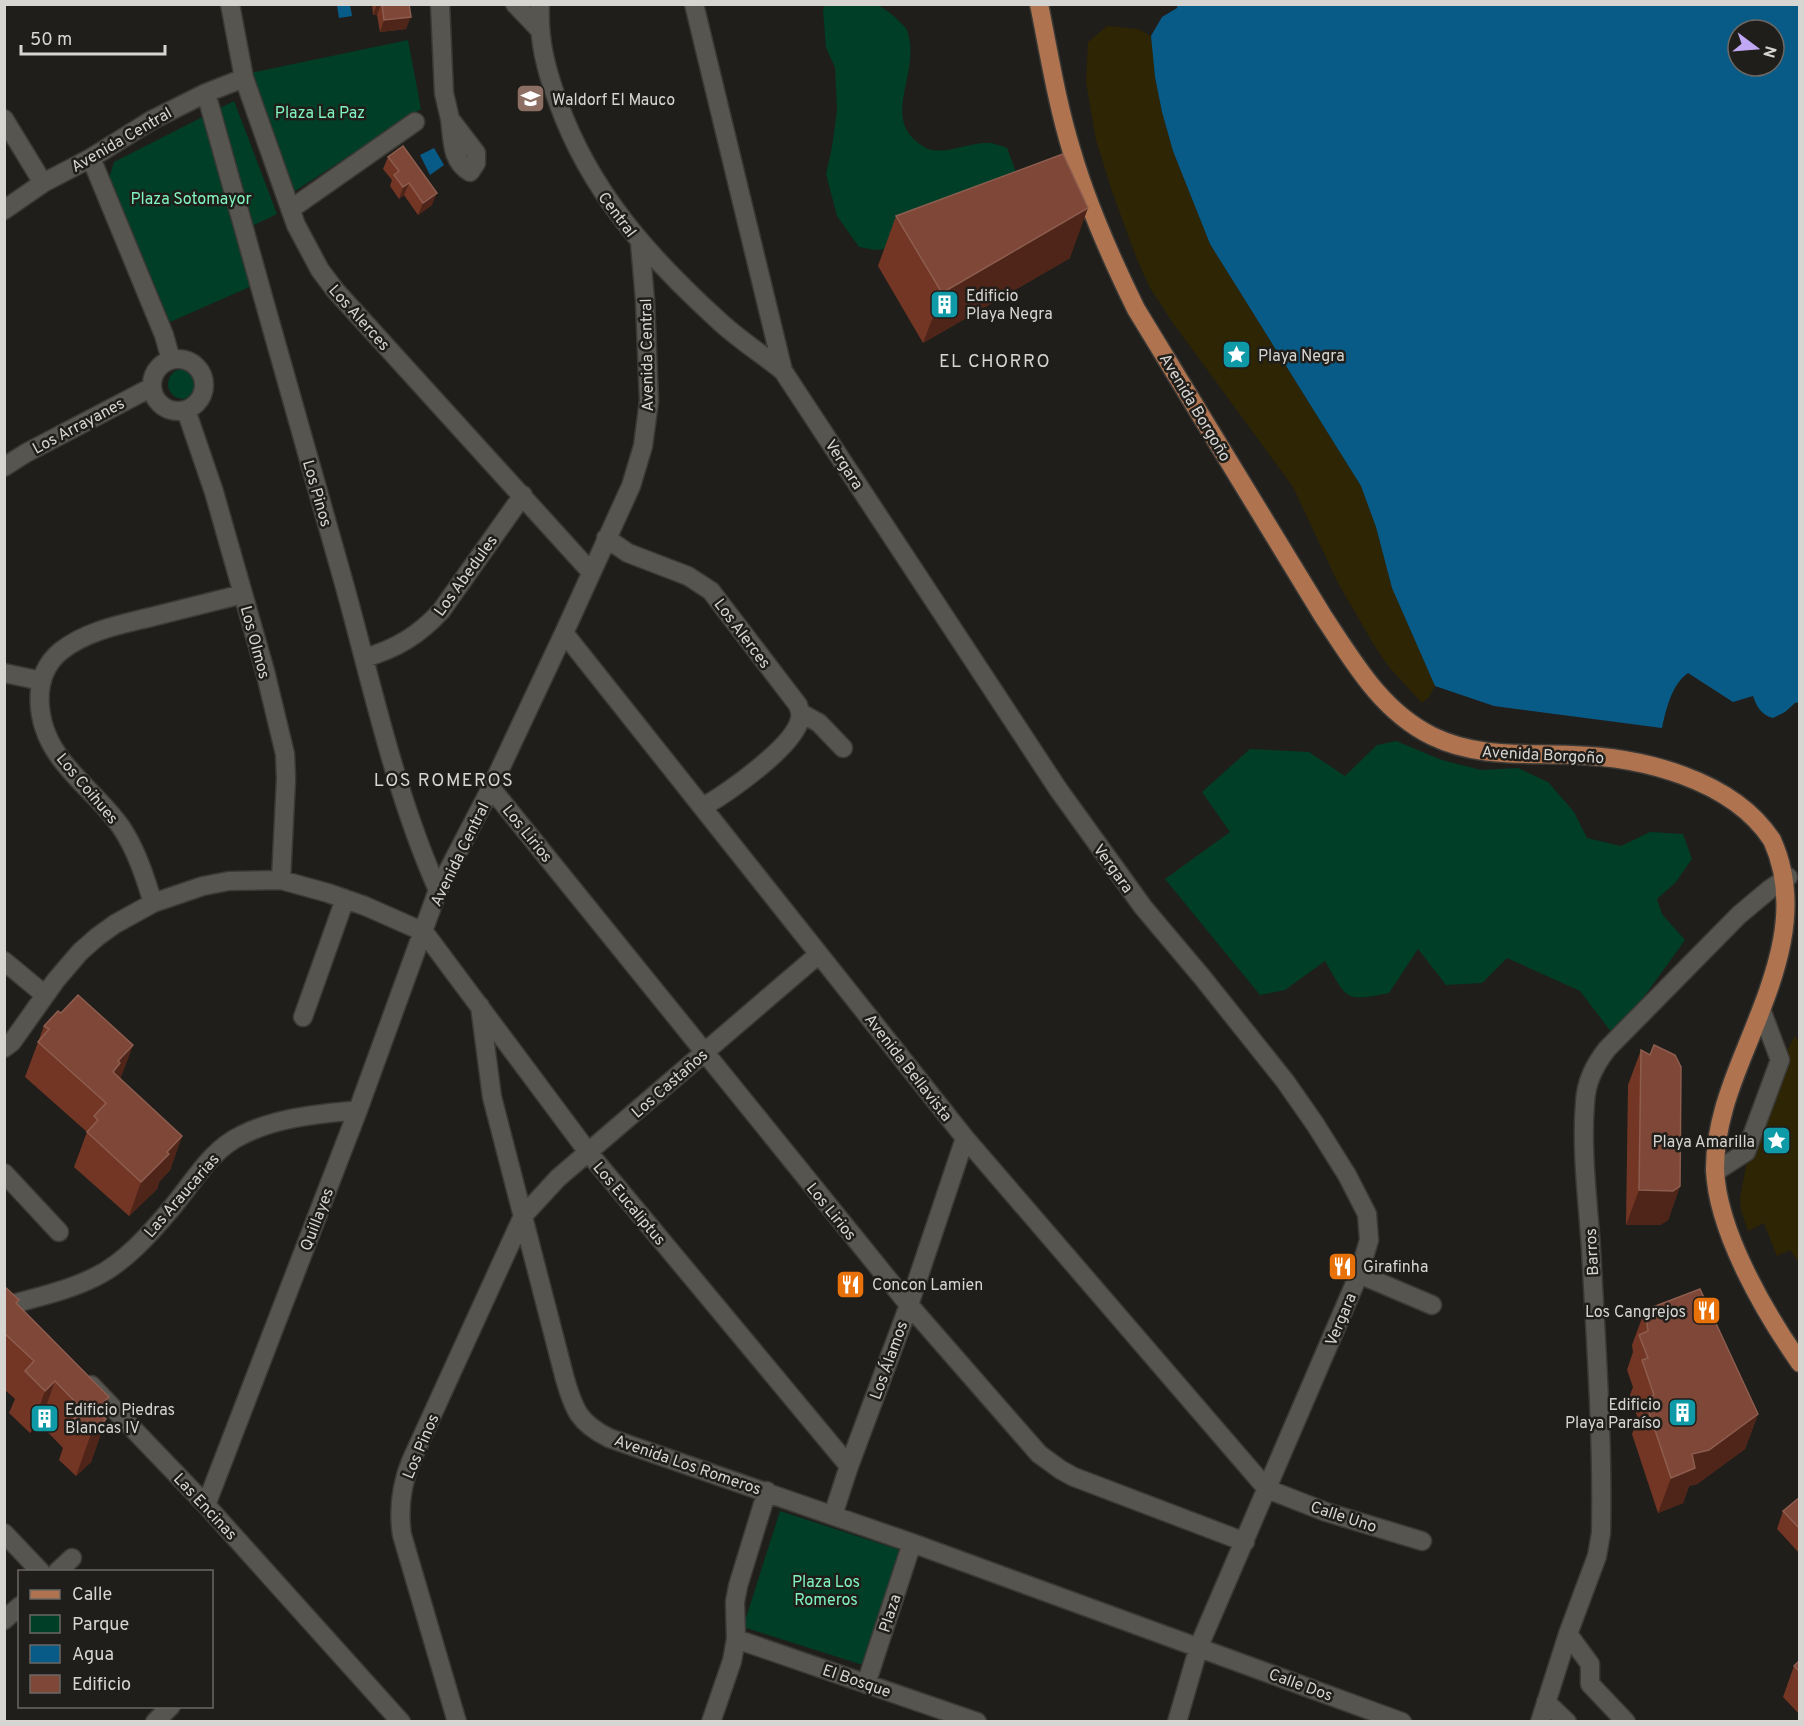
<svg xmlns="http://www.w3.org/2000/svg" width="1804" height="1726" font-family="Overpass,sans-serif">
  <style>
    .green { fill: #013e28 }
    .sand { fill: #2d2504 }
    .water { fill: #095b87; fill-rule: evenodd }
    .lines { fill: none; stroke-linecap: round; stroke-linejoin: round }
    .minor-casing { stroke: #3b3936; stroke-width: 21 }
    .major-casing { stroke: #3b3936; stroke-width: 21 }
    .minor { stroke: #575550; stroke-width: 18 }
    .major { stroke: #af744f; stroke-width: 18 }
    .wall { fill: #743624 }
    .shaded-wall { fill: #4e2518 }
    .building { fill: #7f4737; stroke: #8d5d4f; stroke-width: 1.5 }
    .labels { text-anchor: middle; stroke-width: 5; stroke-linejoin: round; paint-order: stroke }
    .poi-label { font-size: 16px; fill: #d7d5d2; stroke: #201e1a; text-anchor: start }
    .park-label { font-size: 16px; fill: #80f3be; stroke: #201e1a }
    .street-label { font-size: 16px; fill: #d7d5d2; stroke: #201e1a }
    .neighbourhood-label { font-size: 18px; letter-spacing: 1.5px; fill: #d7d5d2; stroke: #201e1a }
  </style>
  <rect width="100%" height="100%" fill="#201e1a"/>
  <path class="green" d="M825,5C841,5 860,2 876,5C882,6 890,13 895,17C898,21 905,26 907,30C923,74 876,120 926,148C942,156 968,143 985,143C992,142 1000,146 1007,148L1019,180L897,248L875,250L859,247L837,216L826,174L832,147L837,111L835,67L826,48L823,10Z
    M408,40L421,109L292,193L250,73Z
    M234,101L277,214L252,226L254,285L170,322L109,178L114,162Z
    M168 384a15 15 0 1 1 30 0a15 15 0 1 1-30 0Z
    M1396,741L1442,760L1481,770L1518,768L1548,782L1574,812L1587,838L1621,846L1650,832L1683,834L1692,859L1675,883L1657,899L1662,914L1685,940L1615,1037L1580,991L1507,958L1482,983L1446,985L1418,949L1389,993C1344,1002 1348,1000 1325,961L1285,990L1260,995L1165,879L1230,832L1202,792L1250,749L1309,752L1345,776L1377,745Z
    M780,1511L903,1551L866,1666L743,1627Z"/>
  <path class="sand" d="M1107,26L1138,29L1151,36L1155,77L1162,112L1173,151L1210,244L1361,486L1376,527L1392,588L1435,686L1429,697L1422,703L1389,667L1374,645L1338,583L1293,487L1173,323L1150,288L1136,257L1112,191L1096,140L1086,82L1088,42Z
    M1795,1036L1800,1045L1799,1262L1790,1250L1777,1256L1764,1223L1748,1231L1741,1210L1740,1198L1747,1161L1779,1065Z"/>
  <path class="water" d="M1178,4L1799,5V702L1795,703L1785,712L1773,718C1761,715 1757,707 1753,696L1733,702L1688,673C1672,684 1666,709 1662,728L1494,706L1435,686L1392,588L1376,527L1361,486L1210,244L1173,151L1162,112L1155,77L1151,36L1162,17L1177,8ZM1738,30H1774V66H1738Z
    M337,5H350L352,16L339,18Z
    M434,148L444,165L430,175L420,155Z"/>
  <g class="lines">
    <defs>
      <path id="minor" d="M230,4L244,78L296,225L320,270L335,290L591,572
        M440,4L444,93L450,119
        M515,4L538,28
        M540,4C538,39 546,70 558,102C590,192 649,257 718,320C738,339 762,354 783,371
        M694,4L783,371L1058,789L1143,907L1202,977L1285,1081L1315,1124L1347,1175L1367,1214L1369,1240L1359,1274L1199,1646L1177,1722
        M206,93C252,258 298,422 345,587C373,689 395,793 438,890
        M4,119L43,183
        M450,119L476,153V163L470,172C451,161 453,140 450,119Z
        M91,158L164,335L171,360
        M291,209L415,122
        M4,210L43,183L91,158L152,120L206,93L244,78
        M152 385a26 26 0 1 1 52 0a26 26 0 1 1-52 0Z
        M186,410L214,492L265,671L285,754L286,779L281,880
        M4,467L26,453L152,387
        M606,538L628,553L688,576L711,591L798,705C800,710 801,714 800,719C794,747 727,793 703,807
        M564,633L965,1138L1267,1489L1326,1512L1422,1541
        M364,658C396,649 419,635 441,611L523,495
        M4,673L42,681
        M801,713L819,723L843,748
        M491,788L909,1305L1039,1454L1061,1470L1074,1477L1245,1542
        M153,903C145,877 136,849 121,827C103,801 76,781 58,755C37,725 29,677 61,651C87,630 124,624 155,616C184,609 214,601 243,594
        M4,961L45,995
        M480,1006L492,1097L565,1379C574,1410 579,1423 609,1438L912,1543L1402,1722
        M303,1017L345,899
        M4,1048L12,1042L56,980L80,952L97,937L115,924L153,903L203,886L229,881L281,880L328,893L365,906L424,932L588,1152L849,1466
        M1715,1172L1746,1152L1780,1060L1762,1012
        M4,1173L59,1232
        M1359,1274L1432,1305
        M13,1304C41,1296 69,1290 95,1277C124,1263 150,1234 170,1210C193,1183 210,1150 242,1135C278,1117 319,1114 358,1110
        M91,1385L206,1505L401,1722
        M206,1505L358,1110L438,890L491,788L564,633L631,486L643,446L649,401L645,300L640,243
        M833,1515L849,1466L909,1305L965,1138
        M4,1533L41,1572
        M57,1572L72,1558
        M4,1620L20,1606
        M1568,1634L1590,1664V1684L1626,1722
        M736,1639L977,1722
        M866,1684L912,1543
        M1546,1702L1567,1722
        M155,1722L171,1706
        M457,1722L402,1535C398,1509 401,1486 411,1461L523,1216L558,1178L819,954
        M711,1722L732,1661L736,1639L735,1602L738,1586L767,1491
        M1540,1722L1568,1634L1597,1556L1601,1533C1603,1439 1596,1344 1591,1249C1588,1201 1581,1151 1585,1103C1586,1082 1594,1066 1607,1049L1739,915L1770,889L1788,877"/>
      <path id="major" d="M1039,4C1049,53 1057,104 1072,152C1088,207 1111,258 1136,309L1323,616C1353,661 1381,711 1432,736C1477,758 1524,753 1572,755C1641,757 1732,779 1772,840C1804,910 1773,981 1746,1048C1730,1087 1715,1126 1715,1169C1717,1231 1765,1313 1800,1363"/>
    </defs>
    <use href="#minor" class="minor-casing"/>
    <use href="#major" class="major-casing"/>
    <use href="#minor" class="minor"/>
    <use href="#major" class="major"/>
  </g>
  <path class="wall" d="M372,4H409L406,29L380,32L377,15H373Z
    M388,157L432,205L418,215L404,195L399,199L390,186L392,180L383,169Z
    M896,216L1070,258L923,343L878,266Z
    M44,1026L133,1045L120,1079L182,1136L170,1170L159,1182L157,1189L129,1216L74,1167L87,1132L25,1077Z
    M1641,1050L1680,1186L1668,1220L1660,1225H1626L1628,1085Z
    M4,1286L19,1300L17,1304L109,1397L107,1405L109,1407L105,1419H106L91,1462L76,1476L59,1460L63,1448L40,1424L30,1433L9,1413L15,1399L4,1389Z
    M1645,1310L1758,1414L1745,1449L1697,1484L1689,1486L1683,1503L1658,1513L1632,1434L1638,1419L1630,1395L1633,1387L1627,1370L1633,1352L1632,1345Z
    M1800,1497V1554L1777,1529L1783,1511Z
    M1800,1660V1715L1783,1697L1794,1666Z"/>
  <path class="shaded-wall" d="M377,4H381L377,15H373Z
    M411,17L406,29L380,32L384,20Z
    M409,183L404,195L399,199L403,187Z
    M437,193L432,205L418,215L423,203Z
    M1088,208L1070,258L923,343L942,293Z
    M133,1045L120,1080L113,1072L118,1061Z
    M182,1136L170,1170L159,1182L157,1189L129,1216L141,1182Z
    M1680,1186L1668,1220L1660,1225H1626L1639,1190Z
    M55,1381L40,1424L30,1433L45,1391Z
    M109,1397L103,1413L109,1407L104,1421L106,1419L91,1462L76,1476L91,1434L104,1402Z
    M1758,1414L1745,1449L1697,1484L1689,1486L1683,1503L1658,1513L1671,1478L1692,1454Z"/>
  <path class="building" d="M382,4H409L411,17L384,20Z
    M403,146L437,193L423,203L409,183L403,187L394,175L399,171L388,157Z
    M1063,154L1088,208L942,293L896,216Z
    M78,995L133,1045L118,1061L120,1063L113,1072L182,1136L167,1152L169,1154L141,1182L87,1132L98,1120L94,1116L106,1103L38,1042L49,1029L44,1026L58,1011L61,1013Z
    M1654,1045L1675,1055L1681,1067L1680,1186L1673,1191L1639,1190L1641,1050L1650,1055Z
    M4,1286L19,1300L16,1303L109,1397L104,1402L109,1407L102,1415L106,1419L91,1434L74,1418L83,1410L55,1381L45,1391L25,1371L34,1361L4,1333Z
    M1700,1289L1758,1414L1709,1450L1692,1454L1695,1468L1671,1478L1645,1400L1654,1395L1642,1360L1648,1358L1639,1335L1648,1331L1645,1310Z
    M1800,1497V1529L1783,1511Z
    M1800,1660V1672L1794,1666Z"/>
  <defs>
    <symbol id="school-square" viewBox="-11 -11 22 22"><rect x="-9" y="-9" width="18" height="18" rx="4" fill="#8d6e63" stroke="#201e1a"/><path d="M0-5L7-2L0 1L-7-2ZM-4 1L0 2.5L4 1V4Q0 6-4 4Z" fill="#fff"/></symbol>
    <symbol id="building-square" viewBox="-11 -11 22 22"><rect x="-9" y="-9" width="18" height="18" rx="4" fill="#0f9aa8" stroke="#201e1a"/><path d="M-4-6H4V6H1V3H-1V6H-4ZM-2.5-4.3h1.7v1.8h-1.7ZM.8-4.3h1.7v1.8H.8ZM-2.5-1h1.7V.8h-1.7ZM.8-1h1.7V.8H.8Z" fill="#fff"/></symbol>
    <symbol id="sight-square" viewBox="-11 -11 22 22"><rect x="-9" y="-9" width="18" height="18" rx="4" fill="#0f9aa8" stroke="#201e1a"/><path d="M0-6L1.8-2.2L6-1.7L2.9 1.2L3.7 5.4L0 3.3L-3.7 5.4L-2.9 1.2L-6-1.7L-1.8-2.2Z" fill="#fff"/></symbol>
    <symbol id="restaurant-square" viewBox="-11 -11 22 22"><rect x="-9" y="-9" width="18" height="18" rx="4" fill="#e8710a" stroke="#201e1a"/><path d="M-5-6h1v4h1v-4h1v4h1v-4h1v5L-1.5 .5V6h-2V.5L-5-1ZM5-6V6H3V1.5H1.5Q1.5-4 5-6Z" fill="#fff"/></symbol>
  </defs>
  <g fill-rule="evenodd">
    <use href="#school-square" x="514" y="82" width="33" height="33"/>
    <use href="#building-square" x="928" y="288" width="33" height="33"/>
    <use href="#sight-square" x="1220" y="338" width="33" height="33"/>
    <use href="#sight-square" x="1760" y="1124" width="33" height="33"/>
    <use href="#restaurant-square" x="1326" y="1250" width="33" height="33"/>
    <use href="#restaurant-square" x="834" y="1268" width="33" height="33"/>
    <use href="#restaurant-square" x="1690" y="1294" width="33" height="33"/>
    <use href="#building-square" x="1666" y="1396" width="33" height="33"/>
    <use href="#building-square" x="28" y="1402" width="33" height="33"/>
  </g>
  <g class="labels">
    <g class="poi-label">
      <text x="552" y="105">Waldorf El Mauco</text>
      <text x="966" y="301">Edificio<tspan x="966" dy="18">Playa Negra</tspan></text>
      <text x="1258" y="361">Playa Negra</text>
      <text x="1755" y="1147" text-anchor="end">Playa Amarilla</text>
      <text x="1363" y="1272">Girafinha</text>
      <text x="872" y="1290">Concon Lamien</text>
      <text x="1686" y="1317" text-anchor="end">Los Cangrejos</text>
      <text x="1661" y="1410" text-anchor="end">Edificio<tspan x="1661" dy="18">Playa Paraíso</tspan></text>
      <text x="65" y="1415">Edificio Piedras<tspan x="65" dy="18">Blancas IV</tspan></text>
    </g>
    <g class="park-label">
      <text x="320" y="118">Plaza La Paz</text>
      <text x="191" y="204">Plaza Sotomayor</text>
      <text x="826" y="1587">Plaza Los<tspan x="826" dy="18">Romeros</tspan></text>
    </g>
    <g class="street-label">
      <text transform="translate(121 139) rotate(-30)" y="6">Avenida Central</text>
      <text transform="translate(618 214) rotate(53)" y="6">Central</text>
      <text transform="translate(360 317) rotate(48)" y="6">Los Alerces</text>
      <text transform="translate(646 355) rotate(-91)" y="6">Avenida Central</text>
      <text transform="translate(1196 407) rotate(59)" y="6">Avenida Borgoño</text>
      <text transform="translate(78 425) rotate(-28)" y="6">Los Arrayanes</text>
      <text transform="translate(845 464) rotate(57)" y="6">Vergara</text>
      <text transform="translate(318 493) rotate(74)" y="6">Los Pinos</text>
      <text transform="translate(465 575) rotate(-54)" y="6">Los Abedules</text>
      <text transform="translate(743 633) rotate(53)" y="6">Los Alerces</text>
      <text transform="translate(256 642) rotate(75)" y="6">Los Olmos</text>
      <text transform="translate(1543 754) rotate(3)" y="6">Avenida Borgoño</text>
      <text transform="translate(88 788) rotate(50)" y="6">Los Coihues</text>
      <text transform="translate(528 833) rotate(51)" y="6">Los Lirios</text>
      <text transform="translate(459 854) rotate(-64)" y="6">Avenida Central</text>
      <text transform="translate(1114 868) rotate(54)" y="6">Vergara</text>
      <text transform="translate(909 1067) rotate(52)" y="6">Avenida Bellavista</text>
      <text transform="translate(669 1083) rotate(-41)" y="6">Los Castaños</text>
      <text transform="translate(181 1195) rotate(-49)" y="6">Las Araucarias</text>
      <text transform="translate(630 1203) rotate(50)" y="6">Los Eucaliptus</text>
      <text transform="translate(832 1211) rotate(51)" y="6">Los Lirios</text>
      <text transform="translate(316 1219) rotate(-69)" y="6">Quillayes</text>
      <text transform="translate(1591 1252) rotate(-93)" y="6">Barros</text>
      <text transform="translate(1340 1319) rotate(-67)" y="6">Vergara</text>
      <text transform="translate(888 1360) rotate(-70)" y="6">Los Álamos</text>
      <text transform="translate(420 1446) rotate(-67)" y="6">Los Pinos</text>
      <text transform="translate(688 1464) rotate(19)" y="6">Avenida Los Romeros</text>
      <text transform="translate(206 1506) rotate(47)" y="6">Las Encinas</text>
      <text transform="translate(1344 1516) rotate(18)" y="6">Calle Uno</text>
      <text transform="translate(889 1613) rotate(-72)" y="6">Plaza</text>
      <text transform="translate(857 1680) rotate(19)" y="6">El Bosque</text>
      <text transform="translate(1301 1684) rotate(20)" y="6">Calle Dos</text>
    </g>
    <g class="neighbourhood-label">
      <text x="995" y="367">EL CHORRO</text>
      <text x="444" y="786">LOS ROMEROS</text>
    </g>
  </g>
  <rect width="1804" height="1726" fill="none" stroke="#d7d5d2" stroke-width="12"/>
  <rect x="18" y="1570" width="195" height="138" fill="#201e1a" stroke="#696764" stroke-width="1.5"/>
  <rect x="30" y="1590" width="30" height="9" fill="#af744f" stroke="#696764" stroke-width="1.5"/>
  <text x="72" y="1600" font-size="18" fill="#d7d5d2">Calle</text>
  <rect x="30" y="1615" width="30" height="18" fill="#013e28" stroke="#696764" stroke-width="1.5"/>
  <text x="72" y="1630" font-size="18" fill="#d7d5d2">Parque</text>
  <rect x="30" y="1645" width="30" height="18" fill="#095b87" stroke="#696764" stroke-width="1.5"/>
  <text x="72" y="1660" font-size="18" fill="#d7d5d2">Agua</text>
  <rect x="30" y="1675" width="30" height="18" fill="#7f4737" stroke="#696764" stroke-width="1.5"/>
  <text x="72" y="1690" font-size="18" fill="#d7d5d2">Edificio</text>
  <g transform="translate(1756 48) rotate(106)"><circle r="28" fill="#201e1a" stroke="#696764" stroke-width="1.5"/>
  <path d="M0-4.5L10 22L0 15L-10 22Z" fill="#c0a8f4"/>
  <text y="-9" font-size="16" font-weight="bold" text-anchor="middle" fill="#d7d5d2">N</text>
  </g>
  <path d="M21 45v9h144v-9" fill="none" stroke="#d7d5d2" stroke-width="3"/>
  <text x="30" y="45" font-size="18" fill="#d7d5d2" stroke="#201e1a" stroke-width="4.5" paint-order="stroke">50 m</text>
</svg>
